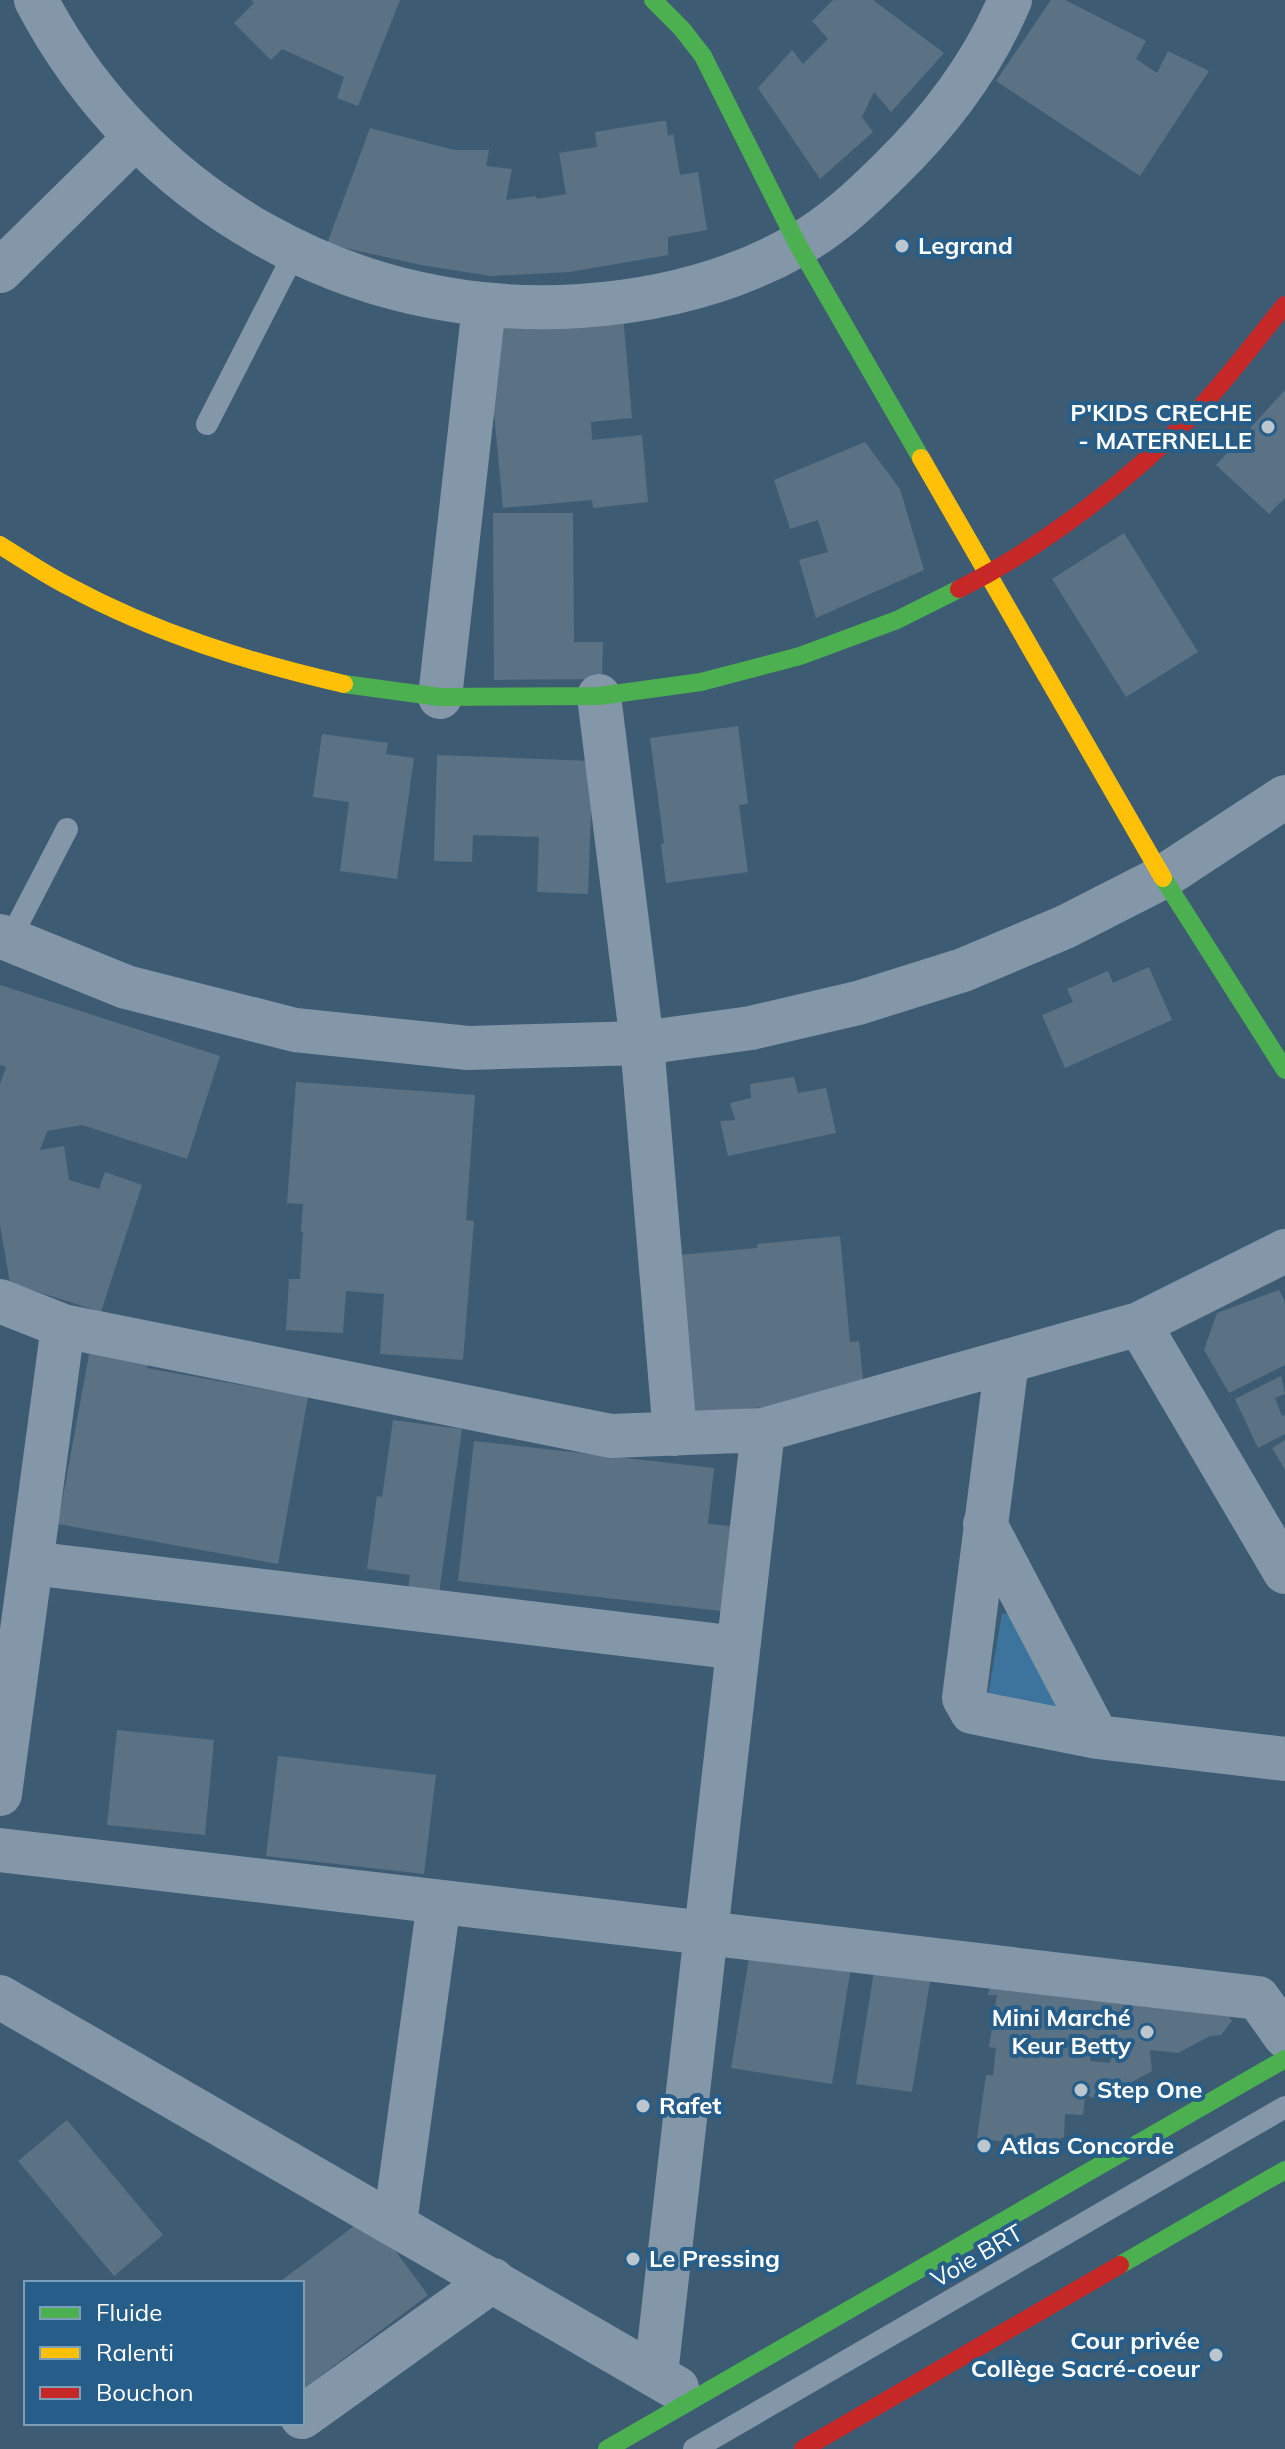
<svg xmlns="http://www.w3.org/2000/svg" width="1285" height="2449" font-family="Mulish,sans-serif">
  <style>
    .green { fill: #3c749e }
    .building { fill: #5b7285; fill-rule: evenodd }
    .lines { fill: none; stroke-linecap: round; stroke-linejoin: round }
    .lane { stroke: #8497a8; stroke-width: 22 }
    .street { stroke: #8497a8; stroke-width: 44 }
    .fast { stroke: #4caf50; stroke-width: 18 }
    .slow { stroke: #ffc107; stroke-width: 18 }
    .jam { stroke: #c62828; stroke-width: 18 }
    .poi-dot { fill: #bbc6ce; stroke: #275e89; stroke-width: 3 }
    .labels { text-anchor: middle; stroke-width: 8; stroke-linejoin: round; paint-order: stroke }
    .poi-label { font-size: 24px; font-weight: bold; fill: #fff; stroke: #275e89; text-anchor: start }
    .street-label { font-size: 24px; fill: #fff; stroke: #275e89 }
  </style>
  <rect width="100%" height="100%" fill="#3d5b73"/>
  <path class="green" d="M1016,1612L1065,1714L987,1701L1002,1614Z"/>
  <path class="building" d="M251,0H400L358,106L337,98L344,77L282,49L271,60L234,23L254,3Z
    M833,0H873L944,53L891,112L874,92L862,117L873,132L820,179L758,88L792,50L803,64L828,39L812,21Z
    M1051,0H1065L1146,41L1136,59L1157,73L1168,51L1209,71L1140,176L996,81Z
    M661,121H666L668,136L673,134L680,175L698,172L707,230L668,237V255L570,272L491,276L421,265L327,244L370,128L454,150H489L486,166L512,169L506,200L536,196L537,199L566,194L559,153L597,147L595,132Z
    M623,315L632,418L591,422L592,440L642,435L648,502L593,508L592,500L503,508L486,328Z
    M1285,390V498L1269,514L1216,465Z
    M865,442L900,489L924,570L816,618L799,560L828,552L818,520L790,529L774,480Z
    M493,513H573L574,642H603L602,679L494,680Z
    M1124,533L1198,652L1126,697L1052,579Z
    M738,726L748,804L739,805L748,872L666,883L661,844L664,843L650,738Z
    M322,734L388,743L386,754L414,758L397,879L340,871L349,802L313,797Z
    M437,755L593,761L588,894L537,892L539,837L473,835L472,862L434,861Z
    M1149,967L1172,1020L1065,1068L1042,1015L1073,1002L1067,989L1108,971L1113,983Z
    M0,985L220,1056L187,1159L82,1125L47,1131L40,1150L64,1146L69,1180L99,1189L105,1172L142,1185L101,1312L10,1283L0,1225V1084L6,1067L0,1065Z
    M794,1077L798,1093L826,1088L836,1133L728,1156L720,1121L735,1120L730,1103L751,1098L750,1084Z
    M296,1082L475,1095L466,1220L474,1221L463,1360L380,1354L384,1294L346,1291L343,1333L286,1330L289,1279H300L303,1232H301L303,1204L287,1203Z
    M840,1236L850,1342L859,1341L865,1397L693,1414L678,1255L757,1248V1244Z
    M1279,1290L1285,1302V1365L1229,1393L1204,1350L1217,1313Z
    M90,1349L149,1360L147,1368L308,1397L278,1564L58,1524Z
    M1281,1376L1285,1394L1275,1398L1282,1416L1285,1415V1434L1258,1448L1235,1399Z
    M393,1420L462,1429L439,1594L408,1589L410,1575L367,1569L377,1496L382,1497Z
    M1285,1440V1470L1272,1448Z
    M474,1441L714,1468L708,1524L730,1526L721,1611L458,1581Z
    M117,1730L214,1740L205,1835L107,1825Z
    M278,1756L436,1775L424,1874L266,1856Z
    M750,1952L851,1968L832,2084L731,2068Z
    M875,1965L931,1975L912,2092L856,2084Z
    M992,1977L1224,2007L1232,2021L1221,2035L1210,2036L1178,2053L1150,2050L1152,2071L1100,2100L1085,2095L1083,2115L1065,2114L1064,2137L1042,2147L977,2138L986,2075H993L996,2048L989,2047L997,1995H988ZM1091,2045L1114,2048L1110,2063L1090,2061Z
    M67,2120L163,2235L114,2276L18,2161Z
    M369,2215L428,2295L302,2390V2283H278Z"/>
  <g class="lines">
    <path class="lane" d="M207,424L295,252
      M9,941L67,829
      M694,2449L1285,2107"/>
    <path class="street" d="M36,0C141,201 354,321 580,306C655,301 730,283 796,246C831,227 863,197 891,169C940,121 983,64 1010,0
      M0,271L135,138
      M599,696L642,1043L675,1434
      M440,697L484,306
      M0,936L126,987L295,1030L468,1048L642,1043L751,1028L858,1003L963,970L1065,927L1163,877L1285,797
      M0,1301L63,1326L611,1436L763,1430L1139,1324L1285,1251
      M1139,1324L1285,1572
      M1007,1361L964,1698L972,1712L1097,1737L1285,1759
      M985,1524L1097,1737
      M31,1563L738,1648
      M0,1794L63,1326
      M0,1850L1258,1998L1285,2036
      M0,1997L677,2388
      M395,2223L439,1902
      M656,2374L763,1430
      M302,2417L493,2280"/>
    <path class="fast" d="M653,0L682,29L703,56L798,245L921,458
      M344,684L440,697L599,696L701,682L800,656L897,620L959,589
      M1163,878L1285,1070
      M1120,2265L1285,2170
      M607,2449L1285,2059"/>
    <path class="slow" d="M921,458L1163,878
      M0,545C22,559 45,574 68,586C155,633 248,662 344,684"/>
    <path class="jam" d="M959,589C1043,547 1128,481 1194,414C1227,380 1255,341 1285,305
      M803,2449L1120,2265"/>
  </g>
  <g class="poi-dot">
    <circle cx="902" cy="246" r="8"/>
    <circle cx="1268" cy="427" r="8"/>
    <circle cx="1147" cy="2032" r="8"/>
    <circle cx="1081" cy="2090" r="8"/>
    <circle cx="643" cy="2106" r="8"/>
    <circle cx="984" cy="2146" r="8"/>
    <circle cx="633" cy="2259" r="8"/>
    <circle cx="1216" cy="2355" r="8"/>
  </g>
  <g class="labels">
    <g class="poi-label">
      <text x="918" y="254">Legrand</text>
      <text x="1252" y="421" text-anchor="end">P'KIDS CRECHE<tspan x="1252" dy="28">- MATERNELLE</tspan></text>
      <text x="1131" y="2026" text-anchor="end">Mini Marché<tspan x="1131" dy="28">Keur Betty</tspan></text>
      <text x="1097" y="2098">Step One</text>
      <text x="659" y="2114">Rafet</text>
      <text x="1000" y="2154">Atlas Concorde</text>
      <text x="649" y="2267">Le Pressing</text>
      <text x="1200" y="2349" text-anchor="end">Cour privée<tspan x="1200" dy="28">Collège Sacré-coeur</tspan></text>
    </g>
    <g class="street-label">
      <text transform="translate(977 2256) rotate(-30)" y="8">Voie BRT</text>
    </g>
  </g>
  <rect x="24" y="2281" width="280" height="144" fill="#275e89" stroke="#7d9eb8" stroke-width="2"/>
  <rect x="40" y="2307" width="40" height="12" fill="#4caf50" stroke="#7d9eb8" stroke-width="2"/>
  <text x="96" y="2321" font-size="24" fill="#ffffff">Fluide</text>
  <rect x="40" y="2347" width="40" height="12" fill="#ffc107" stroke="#7d9eb8" stroke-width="2"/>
  <text x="96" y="2361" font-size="24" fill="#ffffff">Ralenti</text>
  <rect x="40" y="2387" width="40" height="12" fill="#c62828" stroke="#7d9eb8" stroke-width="2"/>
  <text x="96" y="2401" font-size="24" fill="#ffffff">Bouchon</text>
</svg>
